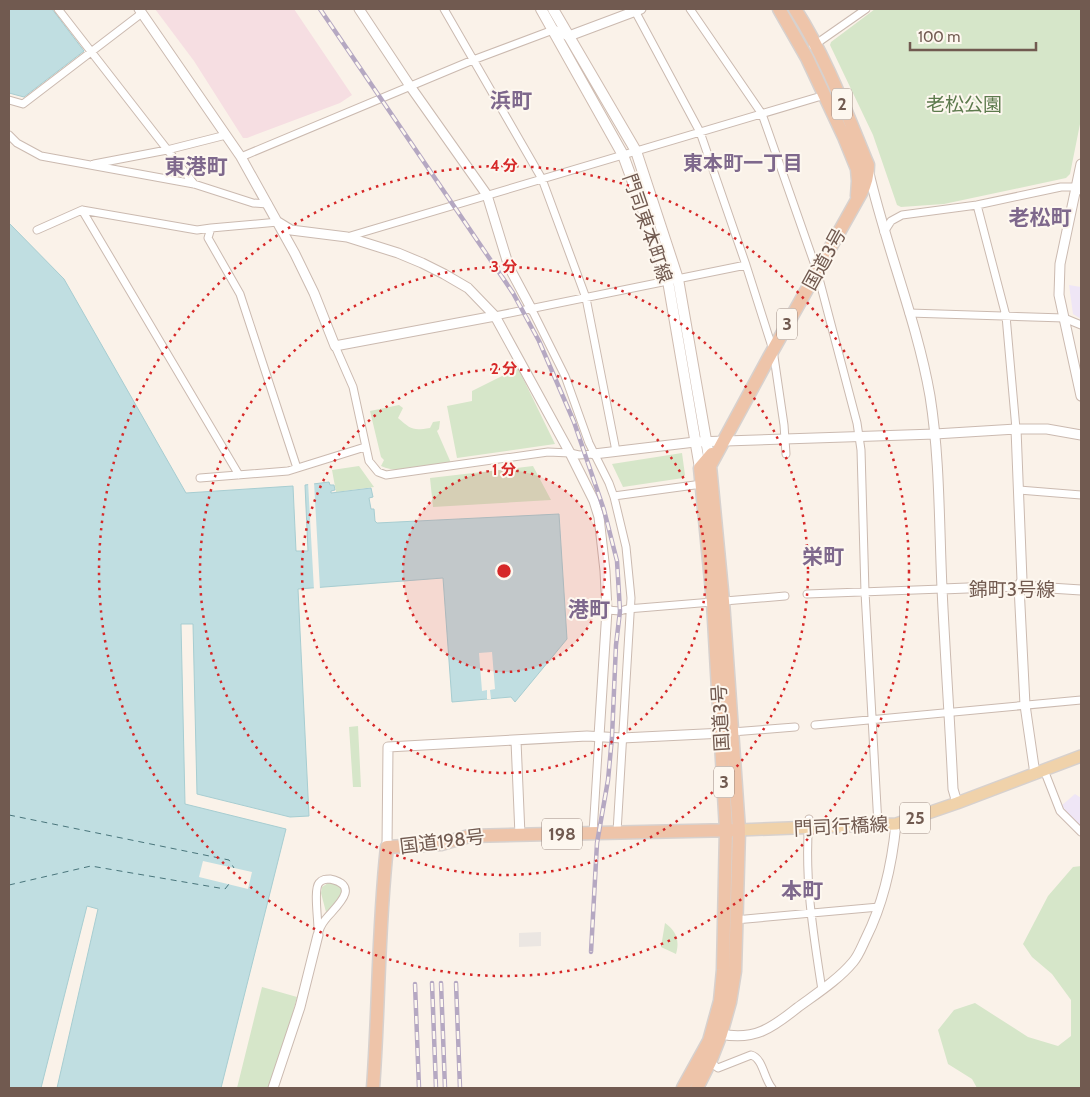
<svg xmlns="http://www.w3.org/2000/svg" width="1090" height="1097" font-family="Cabin,'Noto Sans JP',sans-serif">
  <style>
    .industrial { fill: #ebe6e2 }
    .education { fill: #efe6f6 }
    .medical { fill: #f6dee2 }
    .green { fill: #d6e6c9 }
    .water { fill: #c0dee1; stroke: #a7cdd1 }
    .pier { fill: #faf2e9 }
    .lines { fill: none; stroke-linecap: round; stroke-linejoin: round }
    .ferry { stroke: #49757b; stroke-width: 1; stroke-dasharray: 6 5; stroke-linecap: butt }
    .minor-casing { stroke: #cbbab0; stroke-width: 9 }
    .tertiary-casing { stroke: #cbbab0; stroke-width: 11 }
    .secondary-casing { stroke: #cfbcb1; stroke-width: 12 }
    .primary-casing { stroke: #d7d1ce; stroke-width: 14 }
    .trunk-casing { stroke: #d7d1ce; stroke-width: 15 }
    .minor { stroke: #fff; stroke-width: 7 }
    .tertiary { stroke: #fff; stroke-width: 9 }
    .secondary { stroke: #fff; stroke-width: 10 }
    .primary { stroke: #f0d2aa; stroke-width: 11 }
    .trunk { stroke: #eec4a9; stroke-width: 12 }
    .rail-casing { stroke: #b5a8c2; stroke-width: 4.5 }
    .rail { stroke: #fdf7ef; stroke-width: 2.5; stroke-dasharray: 8; stroke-linecap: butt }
    .ring { fill: none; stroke: #d62828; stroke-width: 2.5; stroke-dasharray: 2.5 5 }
    .labels { text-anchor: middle; stroke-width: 4; stroke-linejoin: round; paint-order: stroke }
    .shield { fill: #fdf7ef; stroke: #9b8980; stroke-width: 1 }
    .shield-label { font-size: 18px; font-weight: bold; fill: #715a50 }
    .park-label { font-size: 19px; fill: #5d7a4d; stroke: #fdf7ef }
    .street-label { font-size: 19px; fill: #715a50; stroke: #fdf7ef }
    .neighbourhood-label { font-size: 20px; font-weight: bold; fill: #7e688c; stroke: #fdf7ef }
    .quarter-label { font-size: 21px; font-weight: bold; fill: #7e688c; stroke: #fdf7ef }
    .centre { fill: #d62828; stroke: #fdf7ef; stroke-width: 2.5 }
    .ring-label { font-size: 15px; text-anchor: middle; font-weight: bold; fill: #d62828; stroke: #fdf7ef; stroke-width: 4; stroke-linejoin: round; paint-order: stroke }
  </style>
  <rect width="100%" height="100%" fill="#faf2e9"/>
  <path class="industrial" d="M541,932V946L519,947V933Z"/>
  <path class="education" d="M1069,285L1081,287V319L1073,314Z
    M1075,794L1081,798V828L1061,806Z"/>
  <path class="medical" d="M155,9H294L352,95L340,103L247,138H243L194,61Z"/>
  <path class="green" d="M875,9H1081V119L1070,174L1066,178L944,204L901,207L897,205L873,135L830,45L831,42Z
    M518,368L555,444L457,458L447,406L472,401V391Z
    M399,405L403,408L398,418C411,429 412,431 430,428L433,422L440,421L439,429L437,431L451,463C432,466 398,475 381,466L384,460L381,457L370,411Z
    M682,453L685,475L683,478L623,487L612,464Z
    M359,466L374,487L336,492L332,470Z
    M533,466L551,500L433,507L430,478Z
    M358,726L361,787H353L349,727Z
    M1081,866V1088H977L972,1079L948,1064L938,1030L954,1010L975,1003L1028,1037L1058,1046L1071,1036V1000L1052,974L1032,957L1023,944L1048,896L1073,867Z
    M331,881C352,890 337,902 326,912L321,893L322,887Z
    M665,923C676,931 680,940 676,954L661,947Z
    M262,987L297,997L282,1054L269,1088H237Z"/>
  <path class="water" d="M9,9H52L84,51L24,97L9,93Z
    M9,223L64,279L186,493L293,486L296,551H308L305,485L329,482L330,485H334L335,490L331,491V493L371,488L373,497L369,498L371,509H374L375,521L377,523L559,514L567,639L515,702L511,697L452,702L443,578L298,589L309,816L290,817L197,794L193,624H181L185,804L286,829L221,1088H57L98,909L87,906L41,1088H9Z"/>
  <path class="pier" d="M308,482H314L320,589L314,590Z
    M492,652L495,689L490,690L491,699H487V690L482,691L479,653Z
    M203,861L252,872L248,889L199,877Z"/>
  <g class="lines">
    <path class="ferry" d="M9,815L229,860L234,868
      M9,885L91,866L225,889L229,884"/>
    <defs>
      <path id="minor" d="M58,9L194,184
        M444,9L542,179L586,298L616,451
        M634,9L700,132L746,265L773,350L784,425L786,454
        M690,9L762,114L817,271L857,423L861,450L865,592L878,825
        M813,46L866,9
        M9,100L23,104L142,13
        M9,135L17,143L41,156L194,184L253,203L268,204
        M241,157L473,60L553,30
        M94,164L167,150L226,135
        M977,205L1006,316L1016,429
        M82,210L239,475
        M278,222L211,228L208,238L240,294L297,468
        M37,230L82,210L197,230L211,228
        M884,232L891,221L902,215L977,205L1061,187H1075L1081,191
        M347,237L825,95
        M532,310L565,376L589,443L609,483L614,497L626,547L631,598L617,832
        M909,313L1064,318L1081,325
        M495,316L746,265
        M335,346L353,387L369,461L378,472L386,475L548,452L570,453L579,455L594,454
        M200,478L288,471L365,447
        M1019,490L1081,495
        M614,496L702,484
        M807,594L942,589
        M607,610L620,611L627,609L785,596
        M815,725L1081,700
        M732,732L795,727
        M1044,770L1060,811L1081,832
        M809,819C804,876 813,933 822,990
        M593,833L599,736
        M330,879C363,886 334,908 325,920C321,925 319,930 318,935C319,923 313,890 319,883C322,879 326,879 330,879Z
        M735,920L879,907
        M710,1062L718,1068L751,1055C763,1058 764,1079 772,1088"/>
      <path id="tertiary" d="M139,9L241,157L295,254L314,293L335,346L495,316
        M359,9L410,86L487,195L509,267L532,310
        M553,30L569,36L641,9
        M1081,164L1060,264L1059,295L1081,396
        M869,173C886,247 917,321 930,396C940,459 939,524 942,588C945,655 950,722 953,789L957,803
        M278,222L291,230L347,237L398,253L422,263L444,274L468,288L495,316L570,453L594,501L599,517L605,571L607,610L599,736
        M1016,429L1022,580L1019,586L1025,705L1035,774
        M594,454L695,442L935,434L1016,429H1047L1081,435
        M942,589L1019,586L1081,590
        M516,741L520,835
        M387,847L388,747L587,736L622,738L724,733
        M721,1034C754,1041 772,1028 797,1008C816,994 838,980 853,962C859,955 862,946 866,938C884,902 892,864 896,824
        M273,1088L300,1007L318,935"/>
      <path id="secondary" d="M541,9L623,155L650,229L668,281L700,468
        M553,9L636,151L678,279L710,463"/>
      <path id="primary" d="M739,830L896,824L957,803L1081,756"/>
      <path id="trunk" d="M779,9L807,58L844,137L857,169L858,181L857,196
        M373,1088C379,1008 378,927 387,847L441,844L469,836L734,830
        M683,1088L709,1041L720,1001L723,970L726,830L713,602L700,468L712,454
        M697,1088L710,1062L721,1034L730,1002L735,971L739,830L723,601L710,466L773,350L861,193C866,184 868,175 868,165C846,112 826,57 795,9"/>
    </defs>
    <use href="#minor" class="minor-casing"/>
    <use href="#tertiary" class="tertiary-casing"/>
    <use href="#secondary" class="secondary-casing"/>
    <use href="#primary" class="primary-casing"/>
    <use href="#trunk" class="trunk-casing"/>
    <use href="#minor" class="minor"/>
    <use href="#tertiary" class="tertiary"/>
    <use href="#secondary" class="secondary"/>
    <use href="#primary" class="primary"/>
    <use href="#trunk" class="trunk"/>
    <defs>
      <path id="rail" d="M320,9L513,293L539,341L574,422L604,510L617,561L620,611L616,645L612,737L608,780L597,843L591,952
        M432,983L436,1088
        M441,983L445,1088
        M456,983L460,1088
        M415,984L419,1088"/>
    </defs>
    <use href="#rail" class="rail-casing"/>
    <use href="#rail" class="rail"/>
  </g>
  <circle cx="504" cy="571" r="101" fill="#d62828" fill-opacity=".12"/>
  <g class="ring">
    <circle cx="504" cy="571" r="101"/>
    <circle cx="504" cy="571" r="202"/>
    <circle cx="504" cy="571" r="304"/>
    <circle cx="504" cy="571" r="405"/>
  </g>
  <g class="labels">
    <g class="shield">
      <rect x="832" y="88.5" width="20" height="31" rx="4"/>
      <rect x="777" y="308.5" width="20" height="31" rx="4"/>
      <rect x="714" y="766.5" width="20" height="31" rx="4"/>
      <rect x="900" y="802.5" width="30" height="31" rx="4"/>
      <rect x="542" y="818.5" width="40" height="31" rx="4"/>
    </g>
    <g class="shield-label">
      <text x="842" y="110">2</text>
      <text x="787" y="330">3</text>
      <text x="724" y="788">3</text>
      <text x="915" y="824">25</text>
      <text x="562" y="840">198</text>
    </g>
    <g class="park-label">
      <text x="964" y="111">老松公園</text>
    </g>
    <g class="street-label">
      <text transform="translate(648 228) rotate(71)" y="7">門司東本町線</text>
      <text transform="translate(824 259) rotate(-61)" y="7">国道3号</text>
      <text x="1012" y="596">錦町3号線</text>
      <text transform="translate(720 718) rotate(-93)" y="7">国道3号</text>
      <text transform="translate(841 826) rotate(-3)" y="7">門司行橋線</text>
      <text transform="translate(442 841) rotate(-7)" y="7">国道198号</text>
    </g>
    <g class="neighbourhood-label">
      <text x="743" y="170">東本町一丁目</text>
    </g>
    <g class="quarter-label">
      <text x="511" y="108">浜町</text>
      <text x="196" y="174">東港町</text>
      <text x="1040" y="225">老松町</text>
      <text x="823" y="564">栄町</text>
      <text x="589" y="617">港町</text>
      <text x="802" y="898">本町</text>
    </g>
  </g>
  <circle cx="504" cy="571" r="8" class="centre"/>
  <g class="ring-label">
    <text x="504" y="171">4 分</text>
    <text x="504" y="272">3 分</text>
    <text x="504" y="374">2 分</text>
    <text x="504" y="475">1 分</text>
  </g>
  <rect width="1090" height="1097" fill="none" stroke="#715a50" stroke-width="20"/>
  <path d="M910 42v8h126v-8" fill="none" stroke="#715a50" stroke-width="2.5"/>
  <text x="918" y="42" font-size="15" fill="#715a50" stroke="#fdf7ef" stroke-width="4" paint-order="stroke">100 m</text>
</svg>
